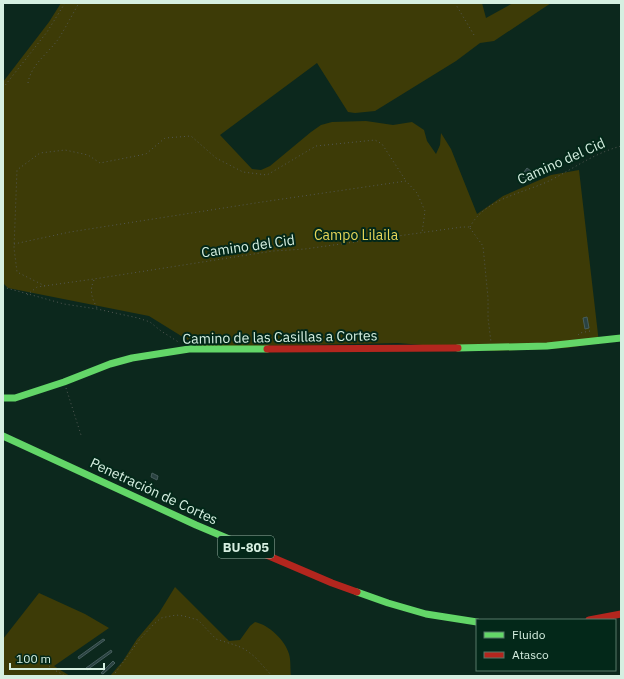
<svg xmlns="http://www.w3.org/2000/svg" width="624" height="679" font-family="'IBM Plex Sans',sans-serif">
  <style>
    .green { fill: #3d3b07 }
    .building { fill: #2a4241; stroke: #475e5d }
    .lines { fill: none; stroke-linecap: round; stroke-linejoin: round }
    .path { stroke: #535853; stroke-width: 1; stroke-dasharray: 1 3; stroke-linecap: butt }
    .fast { stroke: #63d668; stroke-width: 7 }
    .jam { stroke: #b3261e; stroke-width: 7 }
    .labels { text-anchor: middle; stroke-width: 4; stroke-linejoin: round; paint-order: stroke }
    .shield { fill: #032819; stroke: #97b3a5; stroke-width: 1 }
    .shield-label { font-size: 13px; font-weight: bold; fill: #d6efe1 }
    .street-label { font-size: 14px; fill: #d6efe1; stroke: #032819 }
    .park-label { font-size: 14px; fill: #e6d659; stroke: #032819 }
  </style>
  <rect width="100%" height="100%" fill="#0c281d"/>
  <path class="green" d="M61,3H482L486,18L513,3H551L494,41L480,43L456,61L375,111L355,113L348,112L317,63L220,135L252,169L261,170L270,166L311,132L321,125L332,122L366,121L393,125L412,122L424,130L427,141L436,154L440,145L441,133L451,149L477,214L503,196L551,175L579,170L599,343L567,348L494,351L398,343L199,347L149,316L8,288L3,283V82L49,22Z
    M175,587L229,641L240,640L250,626L255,622C269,625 285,640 289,654C291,660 290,669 291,676H110L123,661L137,639L159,613Z
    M39,593L85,614L109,628L54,666L70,676H3V639Z"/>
  <path class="building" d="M527,168L536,175L531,182L521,176Z
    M587,317L589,328L585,329L583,318Z
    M152,473L158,476L157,480L151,477Z
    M103,639L105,640L79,659L78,657Z
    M111,650L112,652L87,670L86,668Z
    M113,661L115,663L103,674L101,673Z"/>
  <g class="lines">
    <path class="path" d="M455,3L474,35
      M28,83C31,64 49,53 59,38C66,27 72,15 79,3
      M3,88L47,32L65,3
      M470,227C485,198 525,193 551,180C576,167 593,154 621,146
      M470,228L483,246L488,298V318L491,342
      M14,244L70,232L262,202L406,181L417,193L425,211L422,233
      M94,280C89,291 92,298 97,308
      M45,286L17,272L14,248L17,170L40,153L65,150L88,155L100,163L146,154L165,138L191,136L216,158L243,172L267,175L316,146L375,140L382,144L406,181
      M3,287L64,304L97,309L138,318L150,322L161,331L180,343
      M27,295L37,287L94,279L273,251L305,249L462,227H469
      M578,335L580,333L590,331
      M66,388L81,435
      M25,657H39L51,668L65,676
      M113,676L140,639L154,624L161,618L176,615L184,616L198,620L216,639L238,646L246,650L255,657L272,676"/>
    <path class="fast" d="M458,348L547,346L621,338
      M3,398H15L64,382L110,364L132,358L189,349H267
      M3,436L196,525L241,544
      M357,592L388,603L426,614L477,622"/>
    <path class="jam" d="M267,349L458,348
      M241,544L332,583L357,592
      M589,620L621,614"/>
  </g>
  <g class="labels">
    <rect class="shield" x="218" y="536" width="56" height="22" rx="3"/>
    <g class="shield-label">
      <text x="246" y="552">BU-805</text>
    </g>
    <g class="street-label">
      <text transform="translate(561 161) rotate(-24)" y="5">Camino del Cid</text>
      <text transform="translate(248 246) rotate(-8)" y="5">Camino del Cid</text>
      <text transform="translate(280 337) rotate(-1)" y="5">Camino de las Casillas a Cortes</text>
      <text transform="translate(154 491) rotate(25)" y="5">Penetración de Cortes</text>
    </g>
    <g class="park-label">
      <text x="356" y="240">Campo Lilaila</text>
    </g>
  </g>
  <rect width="624" height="679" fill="none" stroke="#d6efe1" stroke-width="8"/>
  <rect x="476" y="619" width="140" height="52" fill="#032819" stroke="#577869"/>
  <rect x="484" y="632" width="20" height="6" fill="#63d668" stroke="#577869"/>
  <text x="512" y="639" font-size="12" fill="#d6efe1">Fluido</text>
  <rect x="484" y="652" width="20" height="6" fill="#b3261e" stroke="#577869"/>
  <text x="512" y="659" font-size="12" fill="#d6efe1">Atasco</text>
  <path d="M10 663v6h94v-6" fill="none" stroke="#d6efe1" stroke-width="2"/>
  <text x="16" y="663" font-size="12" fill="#d6efe1" stroke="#032819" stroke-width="3" paint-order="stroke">100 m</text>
</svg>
